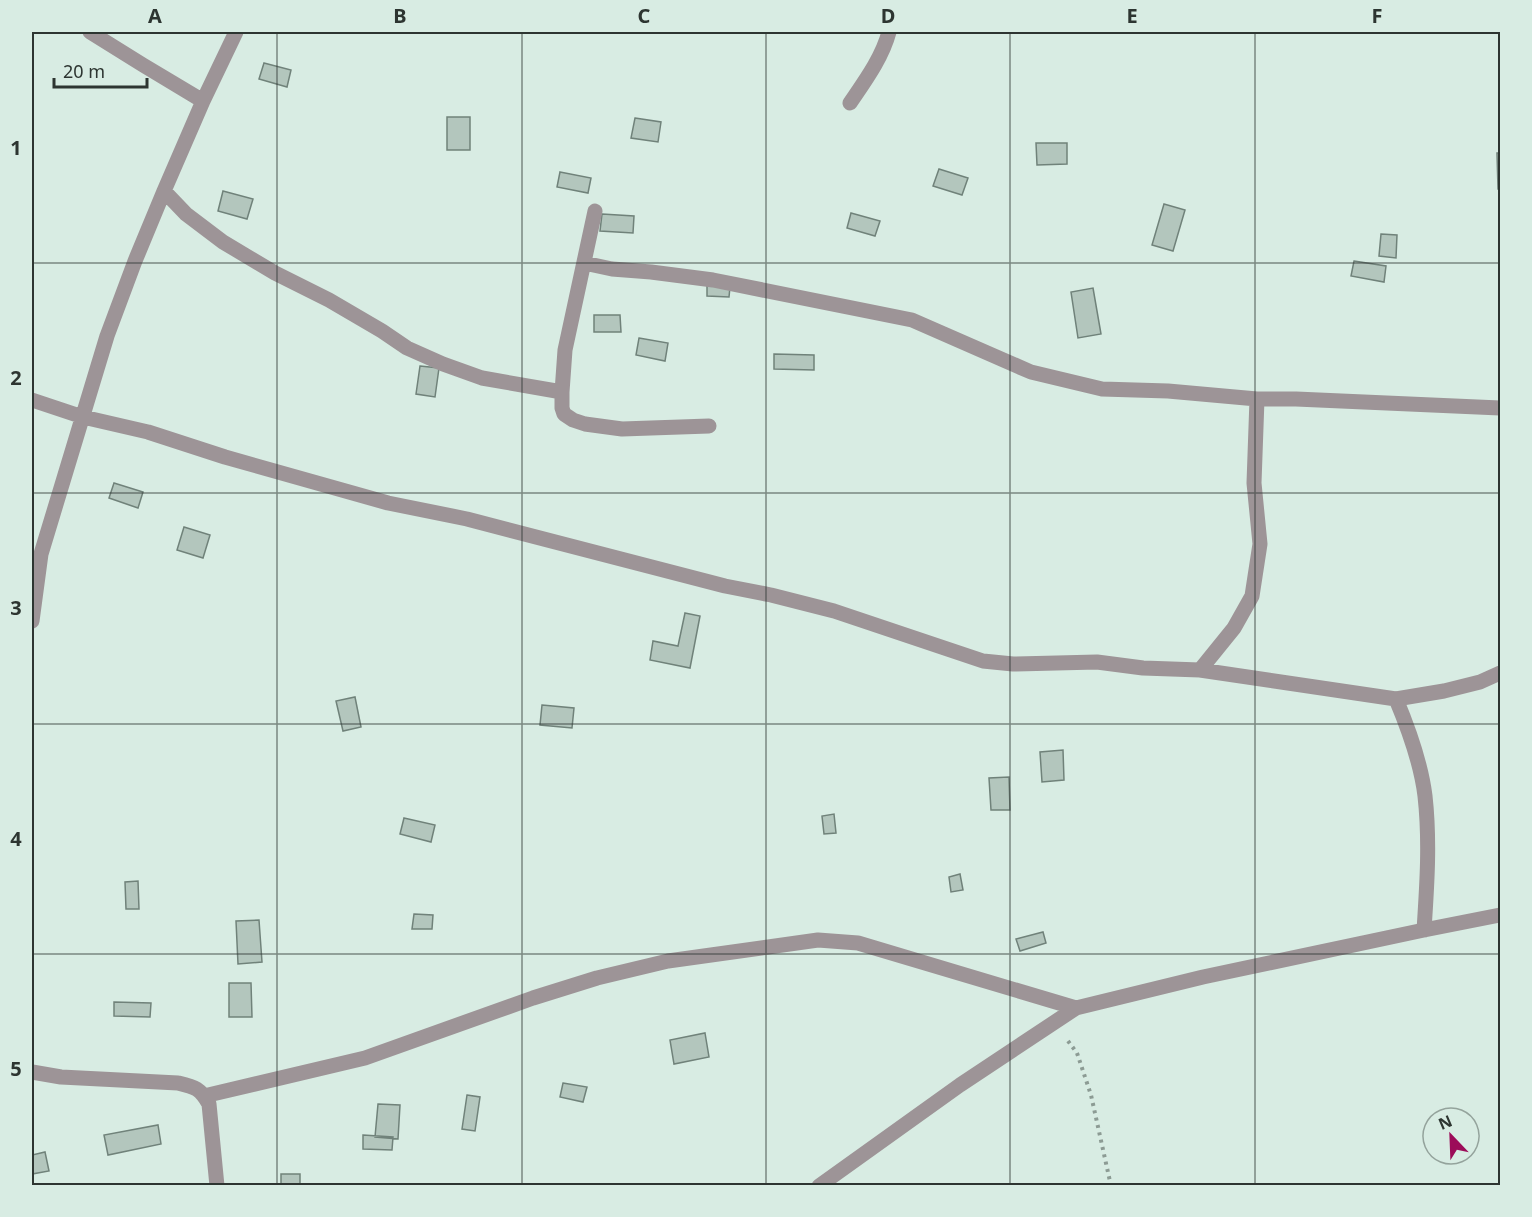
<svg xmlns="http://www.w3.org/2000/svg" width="1532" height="1217" font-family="'Noto Sans',sans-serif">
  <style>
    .building { fill: #b3c6bd; stroke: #70827a; stroke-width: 1.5 }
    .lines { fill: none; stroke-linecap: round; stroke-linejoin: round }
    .path { stroke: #8c9b94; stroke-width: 4; stroke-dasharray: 3 4.5; stroke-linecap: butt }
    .minor { stroke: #9d9497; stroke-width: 15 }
    .grid { fill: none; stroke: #2d3531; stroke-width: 1.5; stroke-opacity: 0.55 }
    .neatline { fill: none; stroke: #2d3531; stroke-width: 2 }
    .grid-label { font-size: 20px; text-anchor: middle; font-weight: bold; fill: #2d3531 }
  </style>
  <rect width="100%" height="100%" fill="#d8ece3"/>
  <path class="building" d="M264,63L291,70L287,87L259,79Z
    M447,117H470V150H447Z
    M635,118L661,122L658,142L631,138Z
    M1036,143H1067V164L1037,165Z
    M1497,153H1500V189H1498Z
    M939,169L968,178L962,195L933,186Z
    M560,172L591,178L588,193L557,187Z
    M223,191L253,199L247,219L218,211Z
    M1164,204L1185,210L1173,251L1152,245Z
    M851,213L880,221L875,236L847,228Z
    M602,214L634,216L633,233L600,231Z
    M1381,234L1397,235L1396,258L1379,256Z
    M1354,261L1386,266L1384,282L1351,276Z
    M707,285L730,287L729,297L707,296Z
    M1093,288L1101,334L1078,338L1071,292Z
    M594,315H620L621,332H594Z
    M639,338L668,343L665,361L636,355Z
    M774,354L814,355V370L774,369Z
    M420,366L439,368L435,397L416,394Z
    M114,483L143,492L138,508L109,498Z
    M184,527L210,535L203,558L177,550Z
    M685,613L700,616L690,668L650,660L653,641L678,646Z
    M355,697L361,727L343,731L336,701Z
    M542,705L574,708L572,728L540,725Z
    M1063,750L1064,780L1042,782L1040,752Z
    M1009,777L1010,810H991L989,778Z
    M834,814L836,833L824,834L822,816Z
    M404,818L435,825L431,842L400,834Z
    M960,874L963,890L951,892L949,877Z
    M138,881L139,909H126L125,882Z
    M414,914L433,915L432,929H412Z
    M259,920L262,962L238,964L236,921Z
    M1043,932L1046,943L1020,951L1016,939Z
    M229,983H251L252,1017H229Z
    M114,1002L151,1003L150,1017L114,1016Z
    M705,1033L709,1057L674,1064L670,1040Z
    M563,1083L587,1087L583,1102L560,1097Z
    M467,1095L480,1097L475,1131L462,1129Z
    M378,1104L400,1105L398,1139L375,1137Z
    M158,1125L161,1144L108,1155L104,1135Z
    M363,1135L393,1137L392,1150L363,1149Z
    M45,1152L49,1171L32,1174V1155Z
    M281,1174H300V1186H281Z"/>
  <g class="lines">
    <path class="path" d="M1068,1041L1077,1053L1091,1095L1111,1186"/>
    <path class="minor" d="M90,32L143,65L203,101
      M850,103C865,81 882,58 889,32
      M164,191L186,214L223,242L275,273L329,300L382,331L407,348L443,364L482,378L562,392
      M595,211L565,350L562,392V408L564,414L573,420L585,424L622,429L709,426
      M584,263L612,269L651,272L713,280L912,320L1031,372L1102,389L1168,391L1257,399H1296L1500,408
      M32,400L83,417L148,432L225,457L388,503L467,519L725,586L771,595L834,611L983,661L1013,664L1097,662L1143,668L1200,670L1396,699L1444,691L1480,682L1500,673
      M32,621L41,554L107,336L135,261L164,191L203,101L236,32
      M1200,670L1234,628L1252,596L1260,544L1254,483L1257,399
      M1396,699C1409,730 1421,763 1425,796C1430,841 1427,885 1424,930
      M32,1072L61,1077L178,1083C195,1087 200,1088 209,1104L217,1186
      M204,1096L365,1058L533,998L597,978L668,961L818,940L858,943L1076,1008L1203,977L1424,930L1500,915
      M819,1186L960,1085L1076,1008"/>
  </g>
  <path class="grid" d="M277,32V1186M522,32V1186M766,32V1186M1010,32V1186M1255,32V1186M32,263H1500M32,493H1500M32,724H1500M32,954H1500"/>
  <rect width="1532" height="1217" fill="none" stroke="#d8ece3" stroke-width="66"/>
  <g transform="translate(1451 1136) rotate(337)"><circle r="28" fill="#d8ece3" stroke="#94a39c" stroke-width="1.5"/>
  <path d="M0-4.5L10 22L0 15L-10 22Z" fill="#9c0c59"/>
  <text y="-9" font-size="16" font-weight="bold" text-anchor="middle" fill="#2d3531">N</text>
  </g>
  <path d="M54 78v9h93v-9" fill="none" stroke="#2d3531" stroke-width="3"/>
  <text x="63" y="78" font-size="18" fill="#2d3531" stroke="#d8ece3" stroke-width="4.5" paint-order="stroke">20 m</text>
  <rect x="33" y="33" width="1466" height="1151" class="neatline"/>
  <g class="grid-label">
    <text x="155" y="23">A</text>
    <text x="400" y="23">B</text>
    <text x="644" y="23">C</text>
    <text x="888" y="23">D</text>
    <text x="1132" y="23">E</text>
    <text x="1377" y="23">F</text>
    <text x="16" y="155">1</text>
    <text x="16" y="385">2</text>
    <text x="16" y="615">3</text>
    <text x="16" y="846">4</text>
    <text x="16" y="1076">5</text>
  </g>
</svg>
